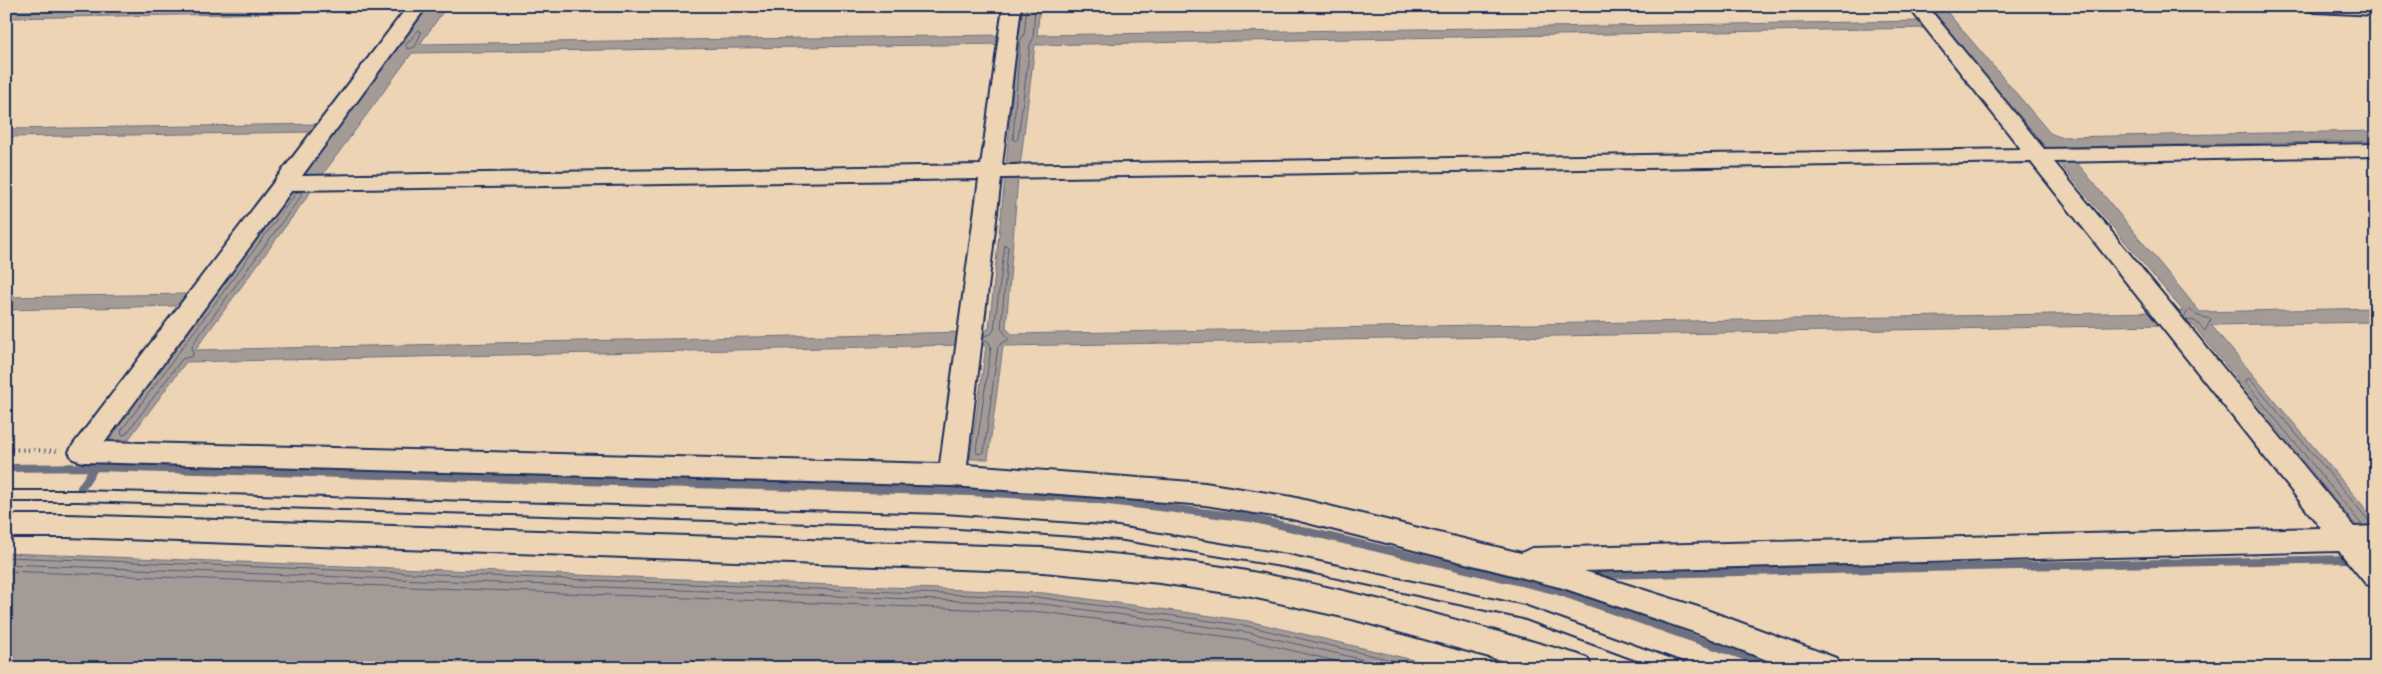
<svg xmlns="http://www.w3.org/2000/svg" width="2382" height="674" font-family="'Shantell Sans',sans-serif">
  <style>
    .water { fill: #a49b97; stroke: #6d7080 }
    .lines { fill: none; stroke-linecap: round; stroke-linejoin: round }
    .shore { stroke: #525a75; stroke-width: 1 }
    .stream { stroke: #6d7080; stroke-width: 8 }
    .service-casing { stroke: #1b2f5e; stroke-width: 4 }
    .minor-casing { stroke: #1b2f5e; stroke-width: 4 }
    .path { stroke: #1b2f5e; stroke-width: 4; stroke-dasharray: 1 4.5; stroke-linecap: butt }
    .service { fill: #ecd4b5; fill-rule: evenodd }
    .minor { fill: #ecd4b5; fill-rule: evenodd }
  </style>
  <rect width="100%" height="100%" fill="#ecd4b5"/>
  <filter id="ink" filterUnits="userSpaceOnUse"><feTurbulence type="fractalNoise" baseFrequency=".02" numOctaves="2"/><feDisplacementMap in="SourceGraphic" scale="10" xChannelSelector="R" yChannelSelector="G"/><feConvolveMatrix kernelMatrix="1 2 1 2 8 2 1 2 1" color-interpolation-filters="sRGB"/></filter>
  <g filter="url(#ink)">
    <path class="water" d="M269,6H405L400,11L6,18V11Z
      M426,6H447L420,44L1003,35L1002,44L412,53L320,178L300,179L335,133V128L342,123L424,13L423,8Z
      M1022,6H1040L1037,35L1921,21L1926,28L1035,45L1020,166H1006L1017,44L1012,35H1019Z
      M1928,6H1942L2050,133L2060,137L2376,131V141L2064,147L2200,312L2376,308V322L2211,325L2376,521V550L2193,325H2183L2172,312L2183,311L1946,28H1941L1935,20H1940Z
      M320,124L314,132L6,137V129Z
      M1005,177H1018L1006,328L1012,334L2157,312L2167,325L1003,346L988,459H970L986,346L977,344L978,332L989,329Z
      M315,186L195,350L964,332L963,345L186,362L128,440H108L294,187Z
      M186,294L175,306L6,310V297Z
      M6,553L1044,593L1248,621L1447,668H6Z"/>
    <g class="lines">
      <path class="shore" d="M129,6L132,10L376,6
        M1027,6L1024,35L1020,41L1013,139L1015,141L1018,139L1030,45L1033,39L1035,6
        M419,30L421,33L415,47L407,49L406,45Z
        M301,192V196L192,345L193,356L182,359L126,434L122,435L121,431L296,193Z
        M2184,318L2189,308L2198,316L2211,319L2205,331L2195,321L2186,320
        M983,339L989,342L991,347L976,451L978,454L984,452L998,346L1009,339L1001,328L1008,247L1005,244L994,330L991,334L984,336
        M2362,525L2246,383V379H2250L2370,522L2376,524
        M6,557L1044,598L1247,626L1425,668
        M6,564L1043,604L1246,632L1398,668
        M6,571L1043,612L1244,639L1365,668"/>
      <path class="stream" d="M6,468L95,467L970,492L1083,498L1251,518L1555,590L1778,668
        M81,488L95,467
        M1599,575L2347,559"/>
      <defs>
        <path id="service" d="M6,491H78L944,515L1118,527L1287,555L1524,606L1683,663L1685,668H1658L1523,618L1287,567L1118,539L944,527L78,501H6Z"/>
        <path id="minor" d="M408,6H427L302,176L981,165L1003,6H1021L1002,165L2021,149L1908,6H1927L2044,149L2376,144V156L2054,162L2354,527L2376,526V550H2373L2376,553V587L2366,584L2339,551L1584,571L1701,608L1836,658L1841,668H1788L1694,632L1563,588L1292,519L1205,505L952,486L83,462L73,459L69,452L73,445ZM2031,162L2321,528L1532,548L1521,553L1292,497L1205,483L967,465L1001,178ZM979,179L940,464L105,442L292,190Z
          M2306,6H2376V15L2315,12L2308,10Z
          M6,515H67L1043,548C1111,554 1179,559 1246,571C1358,590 1467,623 1576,654L1587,658L1592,668H1529L1352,619L1247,596L1160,583L1043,572L67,537H6Z"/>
      </defs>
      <use href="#service" class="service-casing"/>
      <use href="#minor" class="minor-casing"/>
      <path class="path" d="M6,449L61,451"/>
      <use href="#service" class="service"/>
      <use href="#minor" class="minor"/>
    </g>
  </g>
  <rect width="2382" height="674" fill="none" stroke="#ecd4b5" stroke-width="25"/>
  <rect x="12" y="12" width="2357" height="649" fill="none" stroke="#1b2f5e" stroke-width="2" filter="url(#ink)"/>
</svg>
